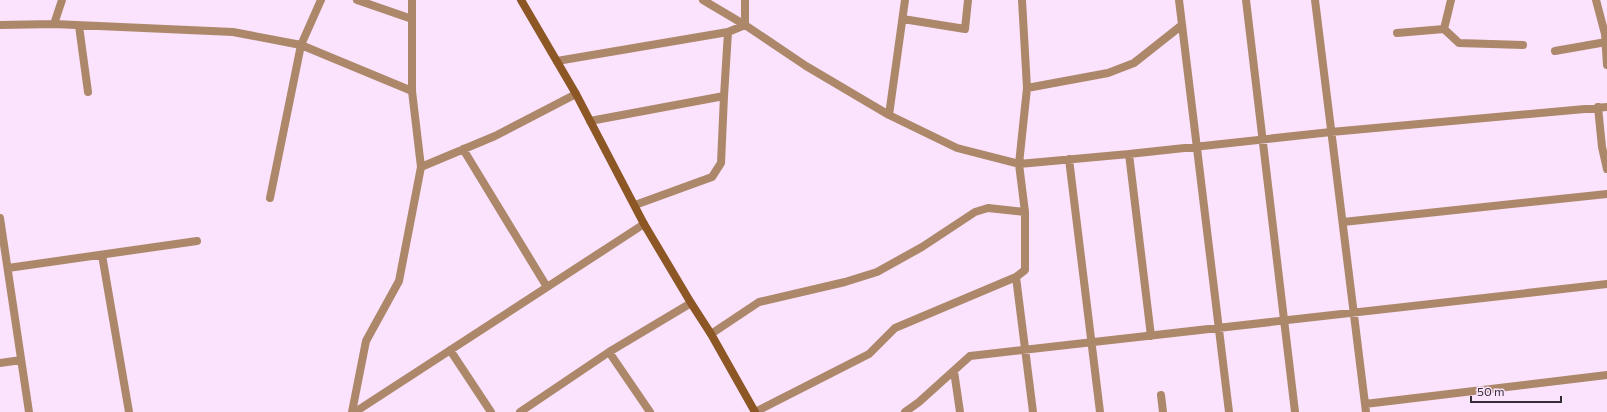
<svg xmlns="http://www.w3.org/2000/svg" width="1607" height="412" font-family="Commissioner,sans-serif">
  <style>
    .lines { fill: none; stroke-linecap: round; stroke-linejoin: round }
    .minor { stroke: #ad8769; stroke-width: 8 }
    .secondary { stroke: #8c5625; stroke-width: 8 }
  </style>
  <rect width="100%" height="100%" fill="#fbe2fd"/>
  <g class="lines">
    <path class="minor" d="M357,0L412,19
      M703,0L745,25L806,66L889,115L957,148L1019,164L1129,154L1331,132L1607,107
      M1179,0L1229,412
      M1246,0L1295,412
      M1315,0L1366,412
      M1596,0L1605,34L1607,65
      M903,19L965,29L968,0
      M54,24L62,0
      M0,25L54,24L233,32L301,45L412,91
      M79,26L88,92
      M1444,29L1451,0
      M1397,33L1444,29L1459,43L1523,45
      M1555,51L1606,42
      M557,61L728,32L745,25V0
      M1027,88L1108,73L1134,63L1182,25
      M1598,107L1602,147L1607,169
      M889,115L905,0
      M590,121L724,96
      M463,149L547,287
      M1129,154L1151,336
      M1069,159L1100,412
      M421,167L495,136L576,94
      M270,198L301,45L321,0
      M635,205L712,177L721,163L724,96L728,32
      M0,218L29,412
      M1343,222L1607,194
      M102,255L129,412
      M8,268L197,241
      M1016,277L1033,412
      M711,334L759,302L845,282L877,272L922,247L975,212L988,208L1025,212
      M450,350L491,412
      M609,352L650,412
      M0,363L21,360
      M954,371L960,412
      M1161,395L1163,412
      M1365,404L1607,375
      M352,412L366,341L399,281L421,167L412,91V0
      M355,412L644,224
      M520,412L609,352L691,303
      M755,412L869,354L895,328L1016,277L1025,270V212L1019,164L1027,88L1022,0
      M905,412L919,402L970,356L1607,284"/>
    <path class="secondary" d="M521,0L576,94L644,224L691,303L711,334L755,412"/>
  </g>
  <path d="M1471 396v6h90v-6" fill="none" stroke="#352c36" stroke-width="2"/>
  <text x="1477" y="396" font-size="12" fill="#352c36" stroke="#fbe2fd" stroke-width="3" paint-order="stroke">50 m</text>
</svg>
